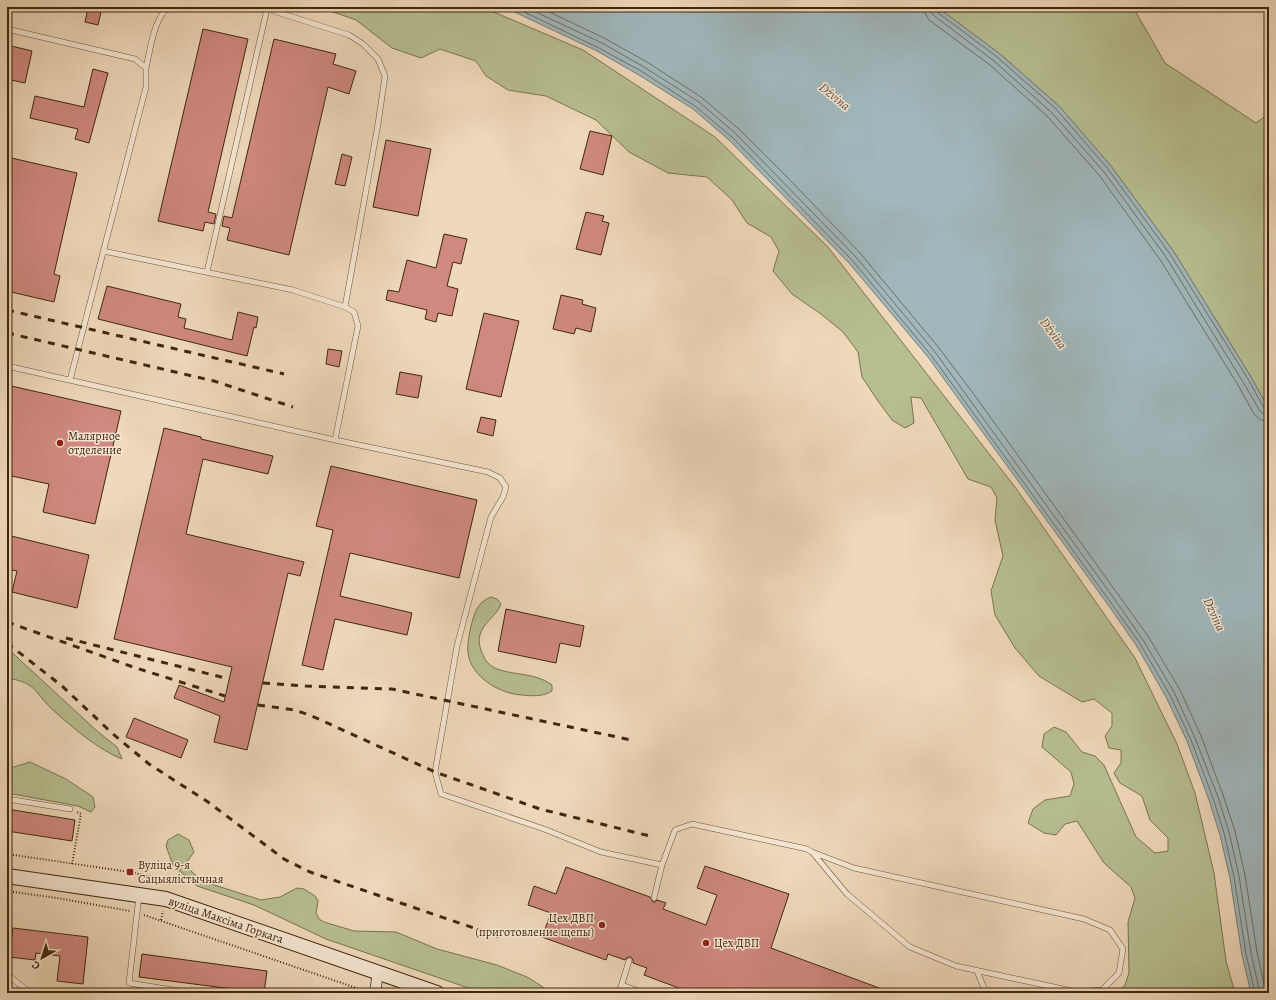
<svg xmlns="http://www.w3.org/2000/svg" width="1276" height="1000" font-family="Alegreya,serif">
  <style>
    .green { fill: #b7bf91; stroke: #7c734e }
    .water { fill: #a0b7bc; stroke: #7a7d75 }
    .lines { fill: none; stroke-linecap: round; stroke-linejoin: round }
    .shore { stroke: #706f63; stroke-width: 1 }
    .building { fill: #cf8980; stroke: #41270a }
    .service-casing { stroke: #6c5436; stroke-width: 6 }
    .minor-casing { stroke: #6c5436; stroke-width: 12 }
    .secondary-casing { stroke: #41270a; stroke-width: 16 }
    .path { stroke: #41270a; stroke-width: 2; stroke-dasharray: 1 2; stroke-linecap: butt }
    .service { stroke: #f5e6d3; stroke-width: 5 }
    .minor { stroke: #f5e6d3; stroke-width: 10 }
    .secondary { stroke: #f5e6d3; stroke-width: 14 }
    .rail { stroke: #41270a; stroke-width: 3; stroke-dasharray: 7 7; stroke-linecap: butt }
    .poi-dot { fill: #8f2418; stroke: #f5e6d3; stroke-width: 1.5 }
    .labels { text-anchor: middle; stroke-width: 3; stroke-linejoin: round; paint-order: stroke }
    .poi-label { font-size: 12px; fill: #41270a; stroke: #f5e6d3; text-anchor: start }
    .street-label { font-size: 12px; fill: #41270a; stroke: #f5e6d3 }
    .water-label { font-size: 13px; font-style: italic; fill: #594b36; stroke: #f5e6d3 }
  </style>
  <rect width="100%" height="100%" fill="#efd9bb"/>
  <filter id="stains"><feTurbulence type="fractalNoise" baseFrequency=".005" numOctaves="4"/><feColorMatrix values="0 0 0 0 .2 0 0 0 0 .09 0 0 0 0 .02 0 0 0 .5 -.17"/></filter>
  <radialGradient id="worn" r=".72"><stop offset=".6" stop-color="#630" stop-opacity="0"/><stop offset="1" stop-color="#630" stop-opacity=".3"/></radialGradient>
  <path class="green" d="M319,7H482L583,50L715,137L828,247L1015,487L1135,658L1177,744L1195,793L1214,873L1226,961L1235,993H1118L1125,985L1129,973L1128,922L1135,898L1131,887L1104,863L1077,821L1065,824L1056,835L1044,833L1028,823L1033,809L1045,800L1070,796L1074,784L1071,772L1042,747L1044,734L1054,727L1066,732L1082,752L1095,756L1104,765L1136,837L1155,853L1168,851V838L1150,820L1142,796L1120,783L1114,773L1121,763V750L1109,748L1105,736L1112,726V713L1094,699L1082,702L1039,676L1015,648L995,615L991,591L1003,556L995,520L997,498L991,487L968,479L921,398L911,397L914,423L905,428L892,420L878,401L862,377L858,352L843,332L821,314L792,294L773,271L779,251L771,237L747,223L732,200L707,177L668,173L629,152L596,120L546,96L508,90L486,76L476,61L440,49L421,58L392,48L356,20Z
    M937,7H1133L1165,63L1256,123L1269,113V409L1251,377L1174,252L1111,166L1059,106L1000,54Z
    M491,597L497,599L501,604C497,616 483,622 480,635C478,640 480,648 482,653C484,656 485,661 488,663C501,677 533,670 552,685V691C543,697 532,696 522,695C500,694 471,677 468,653C467,644 470,628 473,619C476,609 480,601 491,597Z
    M7,648L97,731L117,747L122,759C99,750 73,728 54,711C34,693 38,683 7,678Z
    M30,762L66,779L93,797L95,807L91,812L78,806L7,793V769Z
    M178,834L189,840L194,852L187,862L189,869L202,881L261,900L280,897L297,888L304,889L315,896L318,901L316,913L319,919L324,922L354,931L396,932L437,949L497,965L527,977L543,987L548,993H483L326,939L254,905L197,886L173,865L166,846L168,840Z"/>
  <path class="water" d="M504,7H937L1000,54L1059,106L1111,166L1174,252L1251,377L1269,409V993H1251L1242,955L1230,878L1220,835L1209,800L1187,741L1166,697L1136,645L1106,602L928,357L849,263L729,140L693,109L639,75L597,51Z"/>
  <g class="lines">
    <path class="shore" d="M514,7L599,48L641,71L695,106L732,137L852,260L931,355L1109,600L1139,642L1170,695L1191,740L1213,798L1224,833L1234,877L1246,954L1255,993
      M525,7L602,43L644,67L699,102L736,134L856,257L935,352L1113,597L1143,640L1174,692L1195,738L1218,797L1229,832L1239,876L1251,953L1260,993
      M539,7L604,38L647,62L701,97L739,129L788,178L860,253L939,348L970,389L1148,636L1180,690L1201,736L1223,795L1235,831L1245,875L1257,952L1266,993
      M924,7L925,13L929,20L990,65L1048,117L1099,175L1161,261L1238,385L1254,414L1261,420L1269,421
      M930,7L931,11L933,15L994,61L1052,113L1104,172L1166,257L1243,382L1260,411L1264,414L1269,415
      M935,7L937,12L997,57L1056,109L1108,169L1170,254L1248,379L1264,408L1269,410"/>
  </g>
  <path class="building" d="M88,9L101,12L98,25L85,22Z
    M203,29L248,39L208,212L216,214L214,224L205,222L203,231L158,221Z
    M274,39L336,54L333,64L356,71L349,94L328,87L289,255L227,240L230,228L222,226L224,216L232,218Z
    M7,45L32,51L25,83L7,79Z
    M93,69L108,73L89,143L75,139L78,129L30,118L35,96L84,107Z
    M590,131L612,136L603,175L580,169Z
    M386,140L431,149L418,216L373,207Z
    M342,154L352,157L345,186L335,184Z
    M7,157L77,173L54,274L60,276L54,302L7,291Z
    M586,212L604,216L602,221L609,223L601,255L576,249Z
    M444,234L467,239L461,264L453,262L447,286L458,289L452,316L438,313L436,322L425,319L427,310L386,300L388,290L399,292L407,260L436,268Z
    M107,286L181,304L178,317L186,319L184,328L232,340L238,312L258,317L256,328L254,327L247,356L98,319Z
    M561,295L583,300L582,304L596,308L591,332L576,328L574,334L553,329Z
    M484,313L519,321L501,397L466,389Z
    M328,349L342,351L339,367L326,364Z
    M400,372L422,376L418,398L396,394Z
    M7,385L121,411L95,524L43,512L49,484L7,475Z
    M481,417L496,420L493,436L477,432Z
    M164,428L201,437V439L273,456L268,474L203,459L186,534L304,562L300,576L288,573L247,750L214,742L220,716L174,698L179,685L224,702L232,667L114,639Z
    M331,466L477,500L459,578L350,553L340,596L412,613L407,635L335,619L323,670L302,665L333,530L316,526Z
    M7,535L89,555L77,608L12,592L17,571L7,569Z
    M506,609L584,626L580,647L560,643L556,663L498,651Z
    M134,718L188,740L181,758L126,737Z
    M7,809L75,820L72,841L7,831Z
    M705,866L789,894L771,948L890,992L889,993H692L644,975L647,968L633,963V960L631,957H628L625,960L608,954L606,960L542,937L551,913L528,905L534,886L556,894L566,867L650,897L653,902H655L657,900L666,903L663,909L706,925L717,895L697,888Z
    M13,928L88,937L83,984L57,981L60,956L36,953L35,960L9,957Z
    M142,954L267,971L264,993L139,977Z"/>
  <g class="lines">
    <defs>
      <path id="service" d="M158,7L164,10
        M261,7L349,35L363,44L378,59L385,76L378,124L345,307
        M7,29L135,59L146,68V87L70,380
        M146,68C150,51 154,17 169,7
        M103,251L293,290L345,307L354,312L358,326L335,440
        M207,272L267,9
        M7,366L335,440L488,472L500,478L506,487L503,497L491,517L457,646L435,772L441,794L544,829L601,852L662,865L654,898
        M7,799L70,809
        M662,865L675,830L692,824L807,849L812,852L854,868L1084,919L1110,930L1123,949L1119,973L1102,990L1077,992L956,966L910,947L847,894L812,852
        M139,896L129,983L192,993
        M977,971L986,993
        M7,974L30,993
        M622,985L644,993
        M619,993L629,961"/>
      <path id="minor" d="M375,993L378,972"/>
      <path id="secondary" d="M7,876L166,899L437,993"/>
    </defs>
    <use href="#service" class="service-casing"/>
    <use href="#minor" class="minor-casing"/>
    <use href="#secondary" class="secondary-casing"/>
    <path class="path" d="M7,854L130,872L170,881L169,885
      M72,864L81,814L77,812
      M7,891L57,898L130,911
      M144,915L365,991
      M161,920L163,911"/>
    <use href="#service" class="service"/>
    <use href="#minor" class="minor"/>
    <use href="#secondary" class="secondary"/>
    <path class="rail" d="M7,310L284,374
      M7,333L214,381L293,407
      M7,622L133,667L225,696
      M66,638L229,679
      M7,643L62,686L113,734L149,764L208,802L284,859L310,872L503,938
      M263,683L306,686L392,689L631,740
      M258,705L295,710L312,716L435,772L540,809L654,837"/>
  </g>
  <g class="poi-dot">
    <circle cx="60" cy="443" r="4"/>
    <rect x="126" y="868" width="8" height="8" rx="2"/>
    <circle cx="602" cy="925" r="4"/>
    <circle cx="706" cy="943" r="4"/>
  </g>
  <g class="labels">
    <g class="poi-label">
      <text x="68" y="440">Малярное<tspan x="68" dy="14">отделение</tspan></text>
      <text x="138" y="869">Вуліца 9-я<tspan x="138" dy="14">Сацыялістычная</tspan></text>
      <text x="594" y="922" text-anchor="end">Цех ДВП<tspan x="594" dy="14">(приготовление щепы)</tspan></text>
      <text x="714" y="947">Цех ДВП</text>
    </g>
    <g class="street-label">
      <text transform="translate(226 920) rotate(19)" y="4">вуліца Максіма Горкага</text>
    </g>
    <g class="water-label">
      <text transform="translate(835 96) rotate(39)" y="5">Dźvina</text>
      <text transform="translate(1054 333) rotate(54)" y="5">Dźvina</text>
      <text transform="translate(1215 614) rotate(66)" y="5">Dźvina</text>
    </g>
  </g>
  <rect width="1276" height="1000" fill="none" stroke="#efd9bb" stroke-width="24"/>
  <rect x="8" y="8" width="1260" height="984" fill="none" stroke="#41270a" stroke-width="2"/>
  <rect x="12" y="12" width="1252" height="976" fill="none" stroke="#41270a"/>
  <g transform="translate(42 958) rotate(219)" stroke="#f5e6d3" stroke-width="3" paint-order="stroke">
  <path d="M0-3L7 15L0 10L-7 15Z" fill="#41270a"/>
  <text y="-6" font-size="11" font-weight="bold" text-anchor="middle" fill="#41270a">С</text>
  </g>
  <rect width="100%" height="100%" filter="url(#stains)"/>
  <rect width="100%" height="100%" fill="url(#worn)"/>
</svg>
